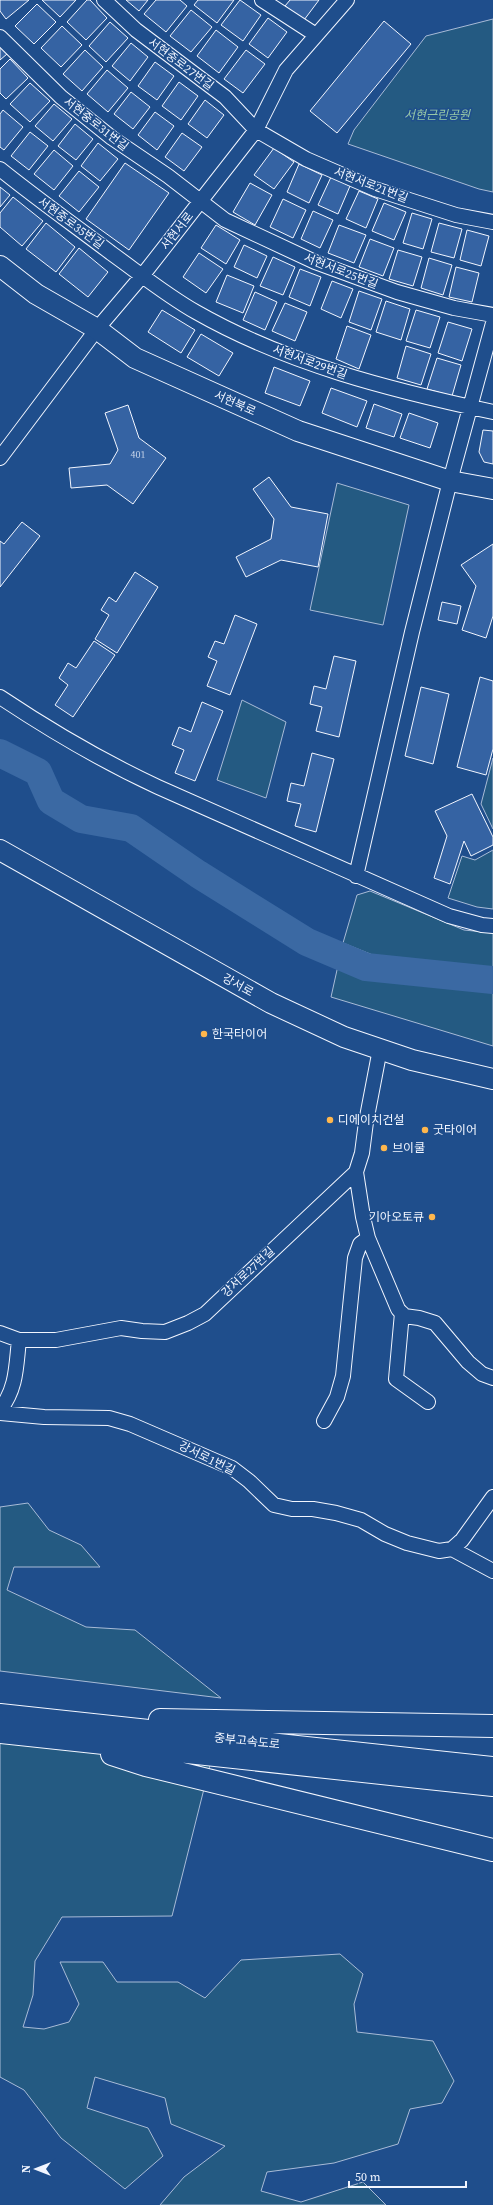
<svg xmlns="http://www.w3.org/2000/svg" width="493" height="2205" font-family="'Source Serif 4','Noto Sans KR',serif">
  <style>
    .green { fill: #245a82; stroke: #a8bbd7 }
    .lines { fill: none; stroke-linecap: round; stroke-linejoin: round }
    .river { stroke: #3b69a3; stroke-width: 28 }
    .building { fill: #3563a3; stroke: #f2f6ff }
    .street-casing { stroke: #f2f6ff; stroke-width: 16 }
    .secondary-casing { stroke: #f2f6ff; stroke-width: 22 }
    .highway-casing { stroke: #f2f6ff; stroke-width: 24 }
    .street { stroke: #1f4e8c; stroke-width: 14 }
    .secondary { stroke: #1f4e8c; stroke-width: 20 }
    .highway { stroke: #1f4e8c; stroke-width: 22 }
    .poi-dot { fill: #ffb74d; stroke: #1f4e8c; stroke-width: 1.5 }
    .labels { text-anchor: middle; stroke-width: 3; stroke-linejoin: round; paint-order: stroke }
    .number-label { font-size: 10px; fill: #c3d1e8 }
    .street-label { font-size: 12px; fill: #f2f6ff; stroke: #1f4e8c }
    .park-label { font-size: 12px; font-style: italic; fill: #97c8a6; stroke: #1f4e8c }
    .poi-label { font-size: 12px; fill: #f2f6ff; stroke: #1f4e8c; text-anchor: start }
  </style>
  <rect width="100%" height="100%" fill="#1f4e8c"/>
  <path class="green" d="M493,19V192L479,189L348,144L354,130L426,36Z
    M337,483L409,505L383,625L310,610Z
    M242,700L286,722L266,798L217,780Z
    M493,758V829L481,804Z
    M493,850V909L477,907L448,898L462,856L475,860Z
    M370,891L464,930L493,933V970L385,960L343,943L357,895Z
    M339,961L369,974L493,987V1046L331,997Z
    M28,1503L49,1530L81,1545L100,1567H14L7,1590L86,1627L135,1630L221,1698L0,1671V1507Z
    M0,1742L210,1765L172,1916L62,1917L35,1961L33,1995L23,2027L44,2029L69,2022L79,2004L60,1962H103L117,1982H178L205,1998L241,1960L340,1954L363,1974L354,2004L357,2032L433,2041L454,2081L442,2103L410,2109L398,2144L334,2163L267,2172L261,2191L301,2202L363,2182L386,2205H160L184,2177L225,2146L171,2124L165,2098L95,2077L87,2108L148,2128L163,2156L125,2189L61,2138L24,2090L0,2077Z"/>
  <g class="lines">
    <path class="river" d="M0,753L38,772L51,801L81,819L131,828L198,874L307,942L366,967L493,980"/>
  </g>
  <path class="building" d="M0,0H29L6,19L0,11Z
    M42,0H76L60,17Z
    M87,0H90L107,18L86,40L67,22Z
    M126,0H148L139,11Z
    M156,0H180L187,6L166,32L144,14Z
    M198,0H234L217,23L194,5Z
    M240,0L261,15L243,41L221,25Z
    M290,0H319L304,20L285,6Z
    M37,4L56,22L34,44L15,26Z
    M191,10L212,27L191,52L170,36Z
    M268,18L287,32L268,58L249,44Z
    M384,21L411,44L337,133L310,111Z
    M110,22L128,38L106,62L89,46Z
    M62,26L82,45L61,67L41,48Z
    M216,30L238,47L219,73L197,56Z
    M131,43L148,57L130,81L112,66Z
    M0,46L7,54L0,60Z
    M85,50L103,67L82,91L63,74Z
    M246,50L265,64L243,93L224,79Z
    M10,59L28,78L6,99L0,93V69Z
    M155,62L174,76L157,100L138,86Z
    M107,70L128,88L108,112L87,94Z
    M179,82L198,96L181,120L162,106Z
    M30,83L50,101L30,122L10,104Z
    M131,92L150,107L133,129L114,114Z
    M205,100L224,115L207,138L188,124Z
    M54,104L72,119L53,141L35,126Z
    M3,110L23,127L4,150L0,147V114Z
    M155,112L174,126L157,150L138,135Z
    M75,124L93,139L76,160L58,146Z
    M30,132L48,146L29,170L11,156Z
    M182,133L202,147L184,171L165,157Z
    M98,143L118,159L100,181L81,166Z
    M274,148L294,162L274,189L254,175Z
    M54,150L73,166L54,190L34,174Z
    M125,163L169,193L129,250L86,219Z
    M299,164L322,175L309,203L287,192Z
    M79,171L99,187L79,212L59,196Z
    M331,177L350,186L338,214L318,205Z
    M250,183L272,195L255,225L233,212Z
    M0,187L10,195L0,207Z
    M359,191L378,199L366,228L346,219Z
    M13,197L43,221L22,246L0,227V213Z
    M283,199L306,210L293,238L270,227Z
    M384,203L406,212L394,240L372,231Z
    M313,211L333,220L320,248L301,239Z
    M412,213L432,219L423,249L403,243Z
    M46,223L75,247L56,272L26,249Z
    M439,223L462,229L454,258L431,252Z
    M216,225L240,240L226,264L201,248Z
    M339,225L366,235L354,263L328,253Z
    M467,230L489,236L481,266L460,260Z
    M370,239L394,248L383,276L359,267Z
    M244,245L267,256L257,278L234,267Z
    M79,248L108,272L88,297L59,274Z
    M398,250L422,257L413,286L389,279Z
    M199,253L223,269L206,293L183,277Z
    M273,257L295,267L283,295L260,286Z
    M429,258L452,265L443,295L421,288Z
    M456,267L479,273L472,302L449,297Z
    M300,269L321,277L310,306L289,297Z
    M227,275L254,286L243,313L216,302Z
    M332,281L353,289L341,318L321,309Z
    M359,291L382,299L371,330L349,322Z
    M255,292L277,302L265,330L243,320Z
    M386,301L410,309L401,340L376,332Z
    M285,303L307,312L295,341L272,331Z
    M162,310L195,330L181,353L148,332Z
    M416,310L440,317L430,348L406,341Z
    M448,322L472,329L462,361L438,353Z
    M347,326L371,335L359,369L336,359Z
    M201,334L233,353L219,376L187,357Z
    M406,346L431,354L421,385L397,378Z
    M437,358L461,365L452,396L427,389Z
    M274,367L310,381L300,406L265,393Z
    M331,388L367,401L357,427L322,413Z
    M374,404L402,414L394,437L366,428Z
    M128,405L139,438L166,458L133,504L107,485L71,488L69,468L110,464L118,450L105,413Z
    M409,413L438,423L430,448L400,438Z
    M483,430L493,431V464L484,462L479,452Z
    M269,477L291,507L328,514L318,567L281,560L246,577L236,557L271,539L274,519L253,489Z
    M22,522L40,536L0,587V541L4,544Z
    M493,544V616L486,638L462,630L476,586L461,565Z
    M135,572L158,587L117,653L95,639L109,615L101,610L109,597L116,602Z
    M442,602L461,606L457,624L438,620Z
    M235,615L257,624L230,695L207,686L217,661L208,657L215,641L224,644Z
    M94,641L115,655L73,717L55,705L68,685L59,678L68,663L76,668Z
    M334,656L356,661L339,737L316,731L322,707L310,704L314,686L326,689Z
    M480,677L493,681V749L486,775L457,767Z
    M421,687L449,694L433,764L405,756Z
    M202,702L223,711L195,781L175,773L184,750L172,745L179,727L191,732Z
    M312,753L334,759L316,832L295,826L301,804L287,801L291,783L304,786Z
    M472,794L493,837V845L471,856L464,841L450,884L434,878L447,836L435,811Z"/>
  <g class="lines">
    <defs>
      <path id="street" d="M104,0L136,30L225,97L256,130L306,159L375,189L456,215L493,222
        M262,0L316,35
        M0,37L61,97L112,138L168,176L225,220L315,262L397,292L454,308L493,315
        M0,169C36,198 74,225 111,253C139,273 166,295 196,312C287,364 391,390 493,412
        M0,458L97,329L142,276L256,130L286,70L347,0
        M0,697C51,731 102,761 158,787L449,916L482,925L493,926
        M356,876L412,632L450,481L493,323
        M356,1172L363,1217L368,1238L398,1309L404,1316L419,1318L435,1323L468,1362L482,1374L493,1378
        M402,1313L396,1379L428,1402
        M0,1333L19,1340H56L121,1328L142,1331L165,1332L188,1323L205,1314L356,1172L362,1153L366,1122L380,1049
        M0,1410C17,1388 16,1366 19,1340
        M0,1413L44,1417L109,1418L130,1424L232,1468L249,1481L274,1505L292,1509H313L336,1513L361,1520L385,1534L407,1543L439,1551L452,1549L462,1540L493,1497
        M324,1421L337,1397L343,1376L355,1258L360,1244L368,1238
        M452,1549L493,1571"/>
      <path id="secondary" d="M0,266L36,294L97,329L135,358L298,431L450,481L493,489
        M0,850L271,1003L344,1037L412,1060L493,1079"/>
      <path id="highway" d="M0,1715L493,1768
        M160,1720L493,1726
        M0,1732L493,1785
        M112,1754L146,1765L493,1850"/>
    </defs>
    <use href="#street" class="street-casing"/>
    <use href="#secondary" class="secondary-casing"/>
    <use href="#highway" class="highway-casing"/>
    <use href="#street" class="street"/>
    <use href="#secondary" class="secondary"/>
    <use href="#highway" class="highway"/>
  </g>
  <g class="poi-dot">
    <circle cx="204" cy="1034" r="4"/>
    <circle cx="330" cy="1120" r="4"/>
    <circle cx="425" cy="1130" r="4"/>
    <circle cx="384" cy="1148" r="4"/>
    <circle cx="432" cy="1217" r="4"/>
  </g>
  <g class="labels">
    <g class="number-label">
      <text x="138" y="458">401</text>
    </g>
    <g class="street-label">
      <text transform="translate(181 64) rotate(37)" y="4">서현중로27번길</text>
      <text transform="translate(96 124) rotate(38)" y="4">서현중로31번길</text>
      <text transform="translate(371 185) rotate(21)" y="4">서현서로21번길</text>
      <text transform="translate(71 223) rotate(36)" y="4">서현중로35번길</text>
      <text transform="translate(177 231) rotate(-52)" y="4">서현서로</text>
      <text transform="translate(341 271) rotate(21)" y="4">서현서로25번길</text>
      <text transform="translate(310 362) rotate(20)" y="4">서현서로29번길</text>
      <text transform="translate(235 403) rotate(24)" y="4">서현북로</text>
      <text transform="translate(238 985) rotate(29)" y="4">강서로</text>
      <text transform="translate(248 1272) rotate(-43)" y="4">강서로27번길</text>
      <text transform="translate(207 1458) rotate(26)" y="4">강서로1번길</text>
      <text transform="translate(247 1741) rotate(6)" y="4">중부고속도로</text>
    </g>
    <g class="park-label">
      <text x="437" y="119">서현근린공원</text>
    </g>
    <g class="poi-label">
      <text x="212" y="1038">한국타이어</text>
      <text x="338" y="1124">디에이치건설</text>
      <text x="433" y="1134">굿타이어</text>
      <text x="392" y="1152">브이쿨</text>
      <text x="424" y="1221" text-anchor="end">기아오토큐</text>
    </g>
  </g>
  <g transform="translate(36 2169) rotate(270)" stroke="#1f4e8c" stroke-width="3" paint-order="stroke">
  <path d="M0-3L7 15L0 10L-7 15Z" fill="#f2f6ff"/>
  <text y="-6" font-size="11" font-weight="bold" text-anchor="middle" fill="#f2f6ff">N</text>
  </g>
  <path d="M349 2181v6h117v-6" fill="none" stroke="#f2f6ff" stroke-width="2"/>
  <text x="355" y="2181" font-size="12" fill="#f2f6ff" stroke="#1f4e8c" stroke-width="3" paint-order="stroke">50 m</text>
</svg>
